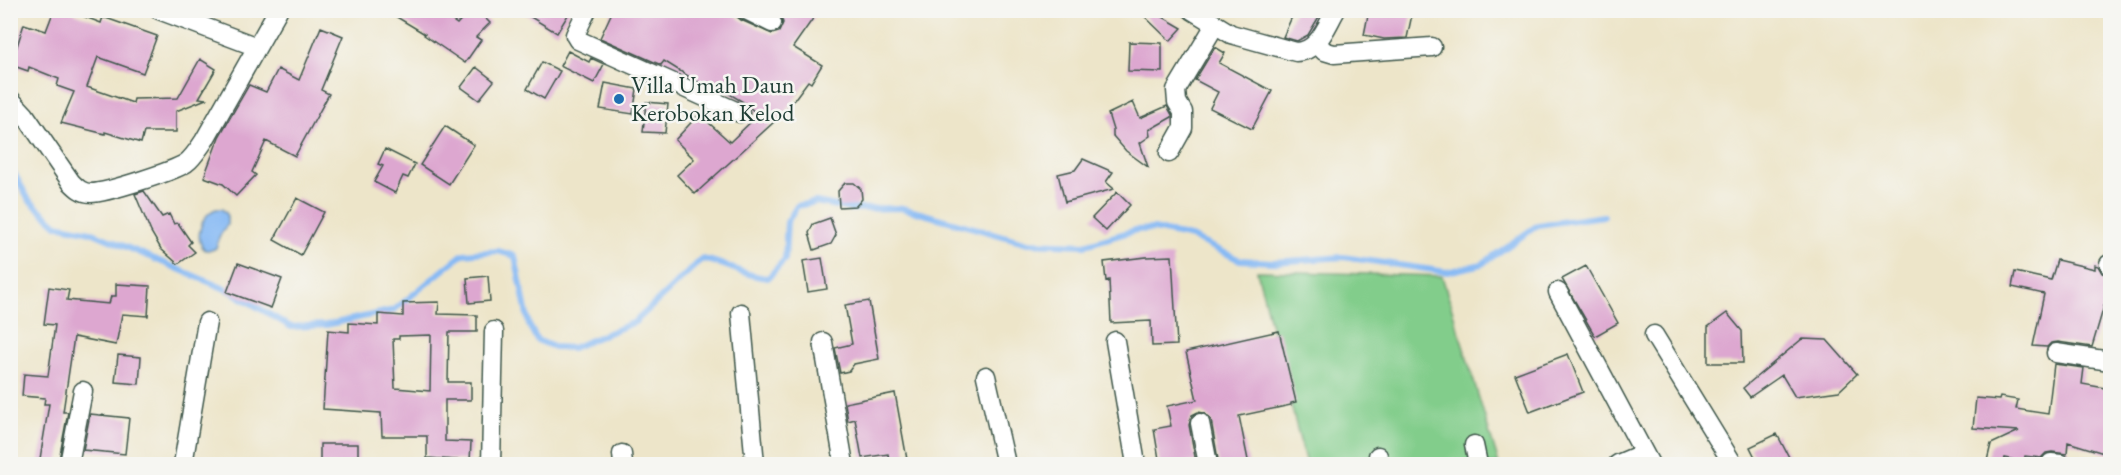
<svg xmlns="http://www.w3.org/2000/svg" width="2121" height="475" font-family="'EB Garamond',serif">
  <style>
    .green { fill: #82cd8b; stroke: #508560; stroke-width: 1.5 }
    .water { fill: #87baf4; stroke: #537c94; stroke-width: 1.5 }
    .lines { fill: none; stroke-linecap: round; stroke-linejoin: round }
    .stream { stroke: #87baf4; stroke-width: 6 }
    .building { fill: #dda7d0; fill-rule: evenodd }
    .street-casing { stroke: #3e564a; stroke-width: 21 }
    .street { stroke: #fff; stroke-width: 18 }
    .poi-dot { fill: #1f6fb2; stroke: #f6f6f2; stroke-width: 2 }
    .labels { text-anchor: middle; stroke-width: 5; stroke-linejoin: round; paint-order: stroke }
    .poi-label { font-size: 24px; fill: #1f3d34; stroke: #f6f6f2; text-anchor: start }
  </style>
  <rect width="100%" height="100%" fill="#f6f6f2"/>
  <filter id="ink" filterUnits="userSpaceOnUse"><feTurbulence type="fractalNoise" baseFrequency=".0167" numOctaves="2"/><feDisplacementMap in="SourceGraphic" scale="12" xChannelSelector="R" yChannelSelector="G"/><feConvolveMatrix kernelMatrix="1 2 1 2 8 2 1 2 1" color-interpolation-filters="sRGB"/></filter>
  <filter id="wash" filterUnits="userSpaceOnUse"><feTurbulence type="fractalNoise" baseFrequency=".008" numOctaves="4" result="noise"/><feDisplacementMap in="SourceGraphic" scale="24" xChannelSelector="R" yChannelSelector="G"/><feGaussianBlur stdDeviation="1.35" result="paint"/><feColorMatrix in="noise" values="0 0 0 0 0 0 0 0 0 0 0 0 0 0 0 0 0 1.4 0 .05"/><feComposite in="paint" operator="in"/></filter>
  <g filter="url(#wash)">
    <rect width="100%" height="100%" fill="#ede5c9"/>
    <path class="green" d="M1257,271L1442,276L1499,464H1306Z"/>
    <path class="water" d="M216,209H222L227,214V225L219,237L216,248L212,250H205C193,238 202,214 216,209Z"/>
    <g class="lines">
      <path class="stream" d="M10,166L29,200L57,225L91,232L230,291L291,327L326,325L394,310L463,254L498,251L515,256L529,325L537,340L554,347L572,348L635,322L702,259C727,263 742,276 768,278L785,259L787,222L797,206L816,202L851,209L902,208L1028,243L1085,245L1136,230L1154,229L1191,237L1240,260L1274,262L1343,257L1447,272L1482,264L1538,225L1604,216"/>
    </g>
    <g id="blocks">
      <path class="building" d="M54,10H67L101,23L103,17L157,36L143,73L98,57L87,87L133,103L134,99L178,98L200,59L216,69L199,98L206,99L176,111V132H144L141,143L105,132V134L61,123L74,92L57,86L59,79L29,67L28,71L11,65L24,24L46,31Z
        M385,10H427L437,17L440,12L457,24L470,10H477L490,23L476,37L481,40L465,63L424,35L425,34Z
        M519,10H571L557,33Z
        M613,10H735L736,16L741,20L772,34L779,32L783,23L781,16L772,10H819L793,47L822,65L811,83L808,81L785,112L695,194L677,175L694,159L675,140L699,114L730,142L758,115L745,103L713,84L711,87L696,81L664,61L661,65L600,38Z
        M1138,10H1151L1182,28L1170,41Z
        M1295,10H1309L1320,15L1308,35L1297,41L1283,37Z
        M1369,10H1413L1407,38L1384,39L1364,35Z
        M321,27L343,36L321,90L329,94L295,156L266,141L252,172L256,175L236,196L223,184L204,177L219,137L249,85L266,92L278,69L299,80Z
        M1129,42L1162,43V72L1128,71Z
        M1215,47L1225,53L1219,63L1272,91L1252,129L1210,108L1218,92L1195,80Z
        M568,51L589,62L591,58L604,64L594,83L560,66Z
        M542,62L560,71L544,99L527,89Z
        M476,67L494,81L479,100L461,87Z
        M605,83L637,89L633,114L600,109Z
        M646,102L668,104L665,133L643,132Z
        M1133,102L1140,118L1167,106L1172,115V117L1149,130L1150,136L1140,143L1148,167L1126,151L1113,136V130L1108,114Z
        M445,126L474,145L449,184L420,165Z
        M385,149L415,164L408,178L403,176L395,193L374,182L383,166L378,164Z
        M1083,159L1113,172L1106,182L1114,189L1065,202L1058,174L1075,170Z
        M845,183H854L861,189L862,199L856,206L839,207L838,191Z
        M144,191L162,217L169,214L174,224L178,223L191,242L188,245L195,252L178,264L161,249L151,232L135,194Z
        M1117,192L1130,205L1106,231L1092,218Z
        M297,198L324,212L301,255L274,240Z
        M830,218L836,235L831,244L814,250L809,233L813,224Z
        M1172,256L1177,345L1152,346L1151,321L1111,323L1109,280L1106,281L1104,262L1146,257Z
        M822,258L827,289L808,292L803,261Z
        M2057,260L2095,269V265L2098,266L2102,273L2110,276V297L2107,296L2092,347L2058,342L2051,343L2047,347L2033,346L2044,294L2012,287L2015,272L2051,280Z
        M238,263L282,279L271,308L227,292Z
        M1586,266L1618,323L1595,336L1562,279Z
        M488,276L490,301L469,303L467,278Z
        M116,284L150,286L148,316L122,314L116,345L74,337L63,412H68L58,465H39L49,404H44L45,398L22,396L24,374L48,376L55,325L44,324L49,287L69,290L67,300L109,304L111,296H116Z
        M869,301L879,359L854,364L849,371L840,373L835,348L852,344L845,305Z
        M439,302L438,314L477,315V332H449L448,382H471V400H445V441L471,442L470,461L427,458V436H382L381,413L323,409L328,330L349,332V323L378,325V314L403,316V303ZM431,335L430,391L395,388L393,339H399V336Z
        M1727,313L1742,331L1743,363H1708V327Z
        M1279,331L1296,402L1291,403V405L1239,416L1249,465H1219L1211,420L1204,413L1198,412L1192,415L1189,425L1196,462L1160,465L1154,429L1171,426L1167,406L1197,400L1186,352Z
        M1802,339L1827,340L1857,374L1839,391L1795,397L1782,375L1750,397L1743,388Z
        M1568,354L1583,392L1530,412L1515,374Z
        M118,355L141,357L139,384L115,382Z
        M2054,364L2084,368L2082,384L2110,389V455L2068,442L2067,454L2052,452L2046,453L2041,458L2025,456L2024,462L2005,458L2003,465H1986L1991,444L2019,431L1973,428L1976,398L1999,400L2000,397L2018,400L2016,409L2048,414Z
        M895,393L908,465H890L888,454L862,458L855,419L848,421L845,403Z
        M90,414L129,418L125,454L83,450Z
        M1777,434L1793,465H1759L1750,447Z
        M320,444H358V465H320Z"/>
    </g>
  </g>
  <g filter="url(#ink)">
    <use href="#blocks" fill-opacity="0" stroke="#3e564a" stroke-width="1.5"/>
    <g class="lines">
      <defs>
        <path id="street" d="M159,10L257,47
          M587,10L575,35L578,40L740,113
          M746,10L772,23
          M1192,10L1231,34L1296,52C1318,52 1326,27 1336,10
          M1317,43L1324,51L1334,54L1432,47
          M10,99L25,115L71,182C77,188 82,193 91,193C106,193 174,171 186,163C193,158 199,148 204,141L278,10
          M1169,153L1183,128V112L1177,102L1176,90L1215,25
          M2109,264L2110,265
          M1558,292L1650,464
          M741,313L755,464
          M1654,335L1733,464
          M1115,341L1136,464
          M823,342L844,464
          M2056,353L2110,361
          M986,376L1006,464
          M1200,423L1208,464
          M1474,445L1478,464
          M622,454L623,464
          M1378,456L1380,464
          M2051,463L2061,464
          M69,464L83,391
          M183,464L207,322
          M491,464L494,331
          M1618,464L1644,453"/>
      </defs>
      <use href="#street" class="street-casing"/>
      <use href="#street" class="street"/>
    </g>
  </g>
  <circle class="poi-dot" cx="619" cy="99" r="6"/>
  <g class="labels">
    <g class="poi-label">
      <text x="631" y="93">Villa Umah Daun<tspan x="631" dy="28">Kerobokan Kelod</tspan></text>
    </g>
  </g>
  <rect width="2121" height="475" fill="none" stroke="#f6f6f2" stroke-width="36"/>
</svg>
